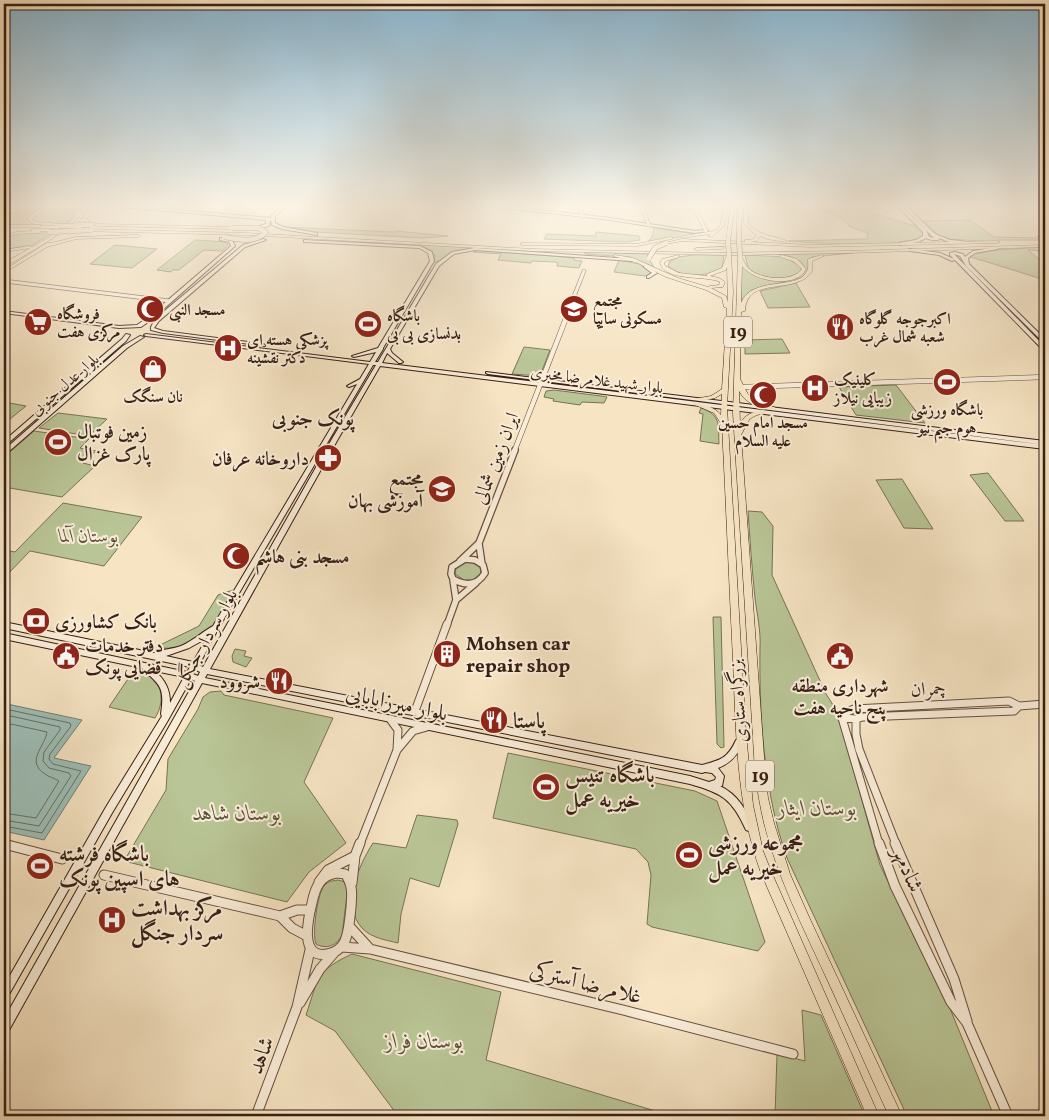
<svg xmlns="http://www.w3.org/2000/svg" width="1049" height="1120" font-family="Vollkorn,Amiri,serif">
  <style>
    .green { fill: #b9c596; stroke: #787255 }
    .water { fill: #9dbeb6; stroke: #747e75 }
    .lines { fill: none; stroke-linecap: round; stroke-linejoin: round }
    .shore { stroke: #6a6e65; stroke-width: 1 }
    .tertiary-far4-casing { stroke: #675040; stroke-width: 4.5 }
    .tertiary-far3-casing { stroke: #675040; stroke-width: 5.5 }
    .tertiary-far2-casing { stroke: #675040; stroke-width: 8 }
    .tertiary-far1-casing { stroke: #675040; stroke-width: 9 }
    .tertiary-casing { stroke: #675040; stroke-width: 11 }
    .secondary-casing { stroke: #371f14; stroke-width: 2 }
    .trunk-casing { stroke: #371f14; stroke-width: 1 }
    .tertiary-far4 { stroke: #f9edd8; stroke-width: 3 }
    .tertiary-far3 { stroke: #f9edd8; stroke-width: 4.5 }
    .tertiary-far2 { stroke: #f9edd8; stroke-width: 5.5 }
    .tertiary-far1 { stroke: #f9edd8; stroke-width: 7 }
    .tertiary { stroke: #f9edd8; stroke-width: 9 }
    .secondary { fill: #f9edd8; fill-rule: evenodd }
    .trunk { fill: #f6e4c3; fill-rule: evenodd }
    .trunk-bridge-casing { stroke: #371f14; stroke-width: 5.5; stroke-linecap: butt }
    .trunk-bridge { stroke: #f6e4c3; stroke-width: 4.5 }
    .labels { text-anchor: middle; stroke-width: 4; stroke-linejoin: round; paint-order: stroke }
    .far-poi-label { font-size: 16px; font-weight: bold; fill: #371f14; stroke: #f9edd8; text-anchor: start }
    .far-street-label { font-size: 16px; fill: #371f14; stroke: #f9edd8 }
    .shield { fill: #f9edd8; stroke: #715d4f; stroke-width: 1 }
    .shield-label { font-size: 18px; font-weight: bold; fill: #371f14 }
    .poi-label { font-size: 19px; font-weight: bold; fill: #371f14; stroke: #f9edd8; text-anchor: start }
    .street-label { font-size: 19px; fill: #371f14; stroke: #f9edd8 }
    .park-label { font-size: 19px; font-style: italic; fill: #5e513b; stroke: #f9edd8 }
    .neighbourhood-label { font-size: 20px; font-weight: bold; fill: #371f14; stroke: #f9edd8 }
    .near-street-label { font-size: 22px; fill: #371f14; stroke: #f9edd8 }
    .near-poi-label { font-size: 22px; font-weight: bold; fill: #371f14; stroke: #f9edd8; text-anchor: start }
    .near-park-label { font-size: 22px; font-style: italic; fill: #5e513b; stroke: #f9edd8 }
  </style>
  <rect width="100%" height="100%" fill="#f6e4c3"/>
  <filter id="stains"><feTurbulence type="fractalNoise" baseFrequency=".004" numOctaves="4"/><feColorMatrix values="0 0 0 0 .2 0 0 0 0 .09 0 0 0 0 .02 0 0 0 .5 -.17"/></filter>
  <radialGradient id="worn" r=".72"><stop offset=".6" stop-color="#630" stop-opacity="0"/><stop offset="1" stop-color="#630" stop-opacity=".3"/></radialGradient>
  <path class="green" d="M57,204H88L80,214L78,208C64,204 36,206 28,219L32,224L57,225H4V218Z
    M803,204H843L918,227L922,231L923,236C907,249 812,243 788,241L867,239L868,233L850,227L841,217Z
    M52,208L75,209L76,214L65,224L34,222L32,219L42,211Z
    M970,220L994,237L1039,238L1037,236L1045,235V240H998L1000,242L946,239L939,236L923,221Z
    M283,227L394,232L396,231L448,236L422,238L314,232Z
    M654,228L696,234L698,235L648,241L652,237Z
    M596,232L639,236L640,240L625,242L544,239L547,234L595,236Z
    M19,233H52L31,246L4,250V238Z
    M195,240L226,242L228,245L222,251L204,250L179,270H173L171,272L157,270Z
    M329,241L412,244L479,248L453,252L437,262H434L435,256L430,250L419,246Z
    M115,245L157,249L132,268L90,264Z
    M1045,247V251L1028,250L1045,264V280L968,256L981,251Z
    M479,250L574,258V260L582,261L579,268L557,266L558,263L555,262L532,261L531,263L498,260L501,254L473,252Z
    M585,252L648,254V258L654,267L630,257L585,254Z
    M853,253L812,257L808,261V271L803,277L752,290L747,294L741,302V264C750,281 795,287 806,270C803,257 785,255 774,254Z
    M693,255H724L722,269C706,276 682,279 668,266L670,261L679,257Z
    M745,255L785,257L801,267V271C786,282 762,280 748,268Z
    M619,260L639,264L652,273L645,276L614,272Z
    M796,283L810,307L768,308L760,291Z
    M782,339L790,353L745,354V340Z
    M524,347L550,350L540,376L512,374Z
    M896,385L925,423L856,415L839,387Z
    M554,390L601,396L607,397L604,403L582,402L580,405L553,401L554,399L544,397L546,391Z
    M4,402L26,406L4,424Z
    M701,408C722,415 718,426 719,444L700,441L703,414L699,413Z
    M58,413L107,419L89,436L39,428Z
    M34,431L89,439L80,448L96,451L83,463L95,466L62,497L4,487V457Z
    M988,473L1024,521H1005L970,475Z
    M902,479L933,529L904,528L876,480Z
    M63,503L142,517L104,566L30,551L4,578V550L15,552Z
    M748,511L762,512L773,526L772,575L826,694L837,711L880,865L951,1011L994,1116H907L787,858C764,794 759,715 760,648C761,631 757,614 755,598C752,569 750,540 748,511Z
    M466,562H475L480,567L481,573L473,580H464L455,574L456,568Z
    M233,590C227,601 221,618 212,627C199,641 174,652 156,647L199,626L218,595Z
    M713,617H721L724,747L721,748L717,744Z
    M235,649L246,651L244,656L252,658L246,667L233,662L232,656Z
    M134,670C160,674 168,697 155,718L109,707Z
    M221,691L224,695L333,718L304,782L346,843L309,872L287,902L124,861L166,790L168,759L198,709L203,697L210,692Z
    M508,753L695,791L717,801L765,942L758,951L652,927L647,924L651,875L648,862L636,849L493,818Z
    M417,815L457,820L458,824L439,887L410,878L401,914L398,943C386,940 372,938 363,929C340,906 359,865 373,843L406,848Z
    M338,880L345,882L348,887L342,935C337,945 327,950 316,944C312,934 317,895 324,886C328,881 332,881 338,880Z
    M352,954L501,992L486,1060L672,1116H398L335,1031L306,1015C318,980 315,971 352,954Z
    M802,1010L821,1015L865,1116H775L777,1054L805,1061Z"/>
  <path class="water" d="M7,704L82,720L54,758L91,766L44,840L4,831V708Z"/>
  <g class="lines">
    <path class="shore" d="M4,711L10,710L70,723L71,726L50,754L49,759L53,764L81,771L42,833L4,826
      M4,717L11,716L60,727V730L44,752L43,761L49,768L69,773L71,776L39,826L4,820
      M4,725L11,724L47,732C45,747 25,761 45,774C49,777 54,778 59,781L36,818L4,813"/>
    <defs>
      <path id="tertiary-far4" d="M580,204L582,216
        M640,204L649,225
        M685,204L686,207L695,209L706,231
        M158,206L159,204
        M4,281L170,301
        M567,314L584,271"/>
      <path id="tertiary-far3" d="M742,387L1045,377
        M514,452L568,313"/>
      <path id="tertiary-far2" d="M479,544L482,564
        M465,559L475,560L483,565L485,573C477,586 465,586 453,579L451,574L452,567Z
        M460,561L479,543L515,450
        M453,580L456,600
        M447,625L456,600L476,583"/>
      <path id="tertiary-far1" d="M415,711L447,624
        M842,718L879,844
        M842,718L847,712L854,709L1009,701L1019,706L1045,704
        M842,718L856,719L863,717L1014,711L1019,706
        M390,719L398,730L397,750
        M856,719V734L859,749L896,844
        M360,844L397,750L413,731L427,727"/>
      <path id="tertiary" d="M879,843L895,886L951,1002L967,1023L1008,1116
        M895,843L954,979L967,1021
        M4,844L62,859
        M337,873L345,874C353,884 352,895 351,907C350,918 349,931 345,941C341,949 335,953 327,954C299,959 308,919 312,903C315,888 320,875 337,873Z
        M104,875L280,916
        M319,882L328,870L355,856
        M352,883L355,856L360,843
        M280,916L292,928L307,936
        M280,916L297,910H310
        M349,926L370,949
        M342,947L370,949L623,1010L793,1054
        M300,1003L320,969L334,953
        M256,1116L297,1007L310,950"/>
      <path id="secondary" d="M191,204H208L206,205L170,207L168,206L170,205Z
        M285,204H289L275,216V223L283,227L317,233V235L282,229L272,225L271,220H270L269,226L254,230L252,229L253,228L266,224V220L133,208L100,207L98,206L100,205L133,206L271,218L272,215Z
        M475,204H485L603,217L695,231L706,230L708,231L695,233L603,219L477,205Z
        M895,204H899L926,230L929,237L934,238L900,204H904L935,234L950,240L962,241L964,242L962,243L949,242L939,238L940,239C937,241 929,240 926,238L918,242L899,245V243L916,240L923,236V232Z
        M220,238L232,240L235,246L151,320L141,327L119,328L4,313V311L119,326L137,325L147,318L231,246L229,242L220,240Z
        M263,239L266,240L245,247L159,321L154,328L163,331L263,344L265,345V346L163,333L151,330V327L155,319L243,245Z
        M304,240L420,246L432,252L434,261L383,348V349L375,362H378L436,264L452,252L475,248L631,259L633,260L632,261L475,250L454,254L439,266L390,349L392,353L403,362L401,363H399L387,353L382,363L1045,445V449L380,366L338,439L210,669L702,765C721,760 728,758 736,740L739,739L742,740L743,742C738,755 731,763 718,768L724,776L722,786H720C738,795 746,809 753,827L752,830L749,831L746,830C732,799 722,793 690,784L202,683L8,1032L4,1033V1019L195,681L191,679L167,722L112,813L7,998L4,1000V986L106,807L162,716L161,714C165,686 160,686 142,668L4,639V633L187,672L190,667L4,628V622L154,653C159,650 173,649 181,646C193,641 202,632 213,626L357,384L349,387L347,386L360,379L369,364L146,336L144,335L146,334L370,362L376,352L354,357L352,356L378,348L430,261L428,253L419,248L305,242H304ZM373,365H376L332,439L203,667L199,665L218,629ZM207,638L193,662L166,656L189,648ZM196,670L200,672L198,676L193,674ZM155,671L184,677L170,703C170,689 165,680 155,671ZM207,674L702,773L705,772L712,773L716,777L715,780L709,782L690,776L205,678Z
        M997,247H998V249L975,253L968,258L969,264L1045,339V342H1043L966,266L960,256L954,254L1045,347V350H1043L955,260L952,261L939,255L910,251L908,250L910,249L940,253L954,259L950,255V253L955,252L963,254L965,257L973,251Z
        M644,265H646L657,273L649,278H647V276L652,273L644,267Z
        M126,334L130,335L126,341L6,445L4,446V441L122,339Z
        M140,336L144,337L127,348L6,454L4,455V450L123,346Z
        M486,372L1045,441V445L488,374L486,373Z"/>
      <path id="trunk" d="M87,204H91C73,226 50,241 25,255C18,259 11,264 4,266V263L48,238L74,218L73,217L76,212L75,210C60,205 43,208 32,219L35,222L62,224V225L60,226L34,224L27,219C40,205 61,203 78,208L80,212Z
        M95,204H99L87,218L89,222L99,224L232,227L234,228L232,229L99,226L87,224L84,221L82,223H80V221Z
        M725,204H729L724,226L712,237L708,236L710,234L682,238V237L684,236L714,231L720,226Z
        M731,204H735L730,241L745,242V240L754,239L756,236L744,223V204H748V223C762,238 771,234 787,241L785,242L767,239L760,236L757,241L751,242L811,245L997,241L999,242L997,243L811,247L682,241L666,244L664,243L682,239L726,241Z
        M739,204H743L741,222V240L739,241L737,240V222Z
        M39,207L41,208L40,209L4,219V217Z
        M4,225H39L41,226L39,227H4Z
        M33,229H54L56,230L54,231H41L39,233L16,234L4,238V236L16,232L32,231L31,230Z
        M83,229L246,233L533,249L709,253L846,251L1045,245V247L846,253L741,255C743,259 745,265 749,269C760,279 792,283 802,269L793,261L780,257V256L782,255L797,259L806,269C797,289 754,282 742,266L741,303C752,275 799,291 807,271C809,268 808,262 808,259L822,255L824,256L812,261V271C809,275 806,279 800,281C786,288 756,284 748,299C746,303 745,307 745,311L741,312L740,379L750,398L757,402L774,407L775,408L772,410C758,407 746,404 739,391L740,424C745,414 753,412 763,410L766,412L765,413C746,417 749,421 741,435L765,771L768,798L774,823L790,874L810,919L902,1116H889C867,1069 847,1022 825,975C802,925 777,876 764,823C760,806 757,789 755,771L733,413L738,256L739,255H731L733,292L727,407L746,734L753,805L763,851L771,871L879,1116H867L761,873C736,805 736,731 733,660C729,581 726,503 722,425L714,413L693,404L694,403C703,403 716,408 721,415L722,394L715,398L701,401L698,399L699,398L711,396L722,389L727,308L724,307L722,298L706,290L666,277L638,263L613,256L615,255L633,258L678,278L708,287L710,286L719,285L720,282C706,275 665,282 660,263L662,259L679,255V257L666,261L664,263L665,266L679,273L707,276V274L722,268L727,255L533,251L246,235L81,231V229ZM727,267L728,302L726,296L711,288L723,287L725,282L719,278L710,276L726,270Z
        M138,235L140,236V237L76,239L47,247L4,273V270L47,243H51L76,237Z
        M670,237H672V239L637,246L522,245L520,244L522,243L637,244Z
        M29,246L31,247V248L4,252V250Z
        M724,247V248L722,249L696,250L694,249L696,248Z"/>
    </defs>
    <use href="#tertiary-far4" class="tertiary-far4-casing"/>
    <use href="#tertiary-far3" class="tertiary-far3-casing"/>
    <use href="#tertiary-far2" class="tertiary-far2-casing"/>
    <use href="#tertiary-far1" class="tertiary-far1-casing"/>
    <use href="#tertiary" class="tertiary-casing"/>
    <use href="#secondary" class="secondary-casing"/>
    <use href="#trunk" class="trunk-casing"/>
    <use href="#tertiary-far4" class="tertiary-far4"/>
    <use href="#tertiary-far3" class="tertiary-far3"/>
    <use href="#tertiary-far2" class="tertiary-far2"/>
    <use href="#tertiary-far1" class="tertiary-far1"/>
    <use href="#tertiary" class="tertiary"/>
    <use href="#secondary" class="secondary"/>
    <use href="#trunk" class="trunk"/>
    <defs>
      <path id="trunk-bridge" d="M76,225H91
        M58,226H80
        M50,232L91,230
        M224,237C238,239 255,244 266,232L258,228H232
        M728,240L729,256
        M739,240L740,256
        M649,258L655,248L666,243"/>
    </defs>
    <use href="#trunk-bridge" class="trunk-bridge-casing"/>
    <use href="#trunk-bridge" class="trunk-bridge"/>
  </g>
  <linearGradient id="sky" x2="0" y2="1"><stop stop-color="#8ab8d4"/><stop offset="0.57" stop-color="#fbf3e4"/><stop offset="1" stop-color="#fbf3e4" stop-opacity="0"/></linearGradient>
  <rect width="1049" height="361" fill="url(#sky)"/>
  <defs>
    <symbol id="mosque-disc" viewBox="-11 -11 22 22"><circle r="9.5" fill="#8f2418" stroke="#f9edd8"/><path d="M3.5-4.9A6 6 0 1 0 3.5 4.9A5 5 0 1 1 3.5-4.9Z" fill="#fff"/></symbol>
    <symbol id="university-disc" viewBox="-11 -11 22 22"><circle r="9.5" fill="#8f2418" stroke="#f9edd8"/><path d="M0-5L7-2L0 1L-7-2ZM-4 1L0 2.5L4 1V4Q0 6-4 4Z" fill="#fff"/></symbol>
    <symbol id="supermarket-disc" viewBox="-11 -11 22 22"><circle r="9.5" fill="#8f2418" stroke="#f9edd8"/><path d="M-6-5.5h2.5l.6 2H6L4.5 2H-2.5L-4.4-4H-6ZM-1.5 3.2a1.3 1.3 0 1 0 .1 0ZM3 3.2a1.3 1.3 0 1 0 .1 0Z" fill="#fff"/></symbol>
    <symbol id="stadium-disc" viewBox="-11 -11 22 22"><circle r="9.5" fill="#8f2418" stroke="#f9edd8"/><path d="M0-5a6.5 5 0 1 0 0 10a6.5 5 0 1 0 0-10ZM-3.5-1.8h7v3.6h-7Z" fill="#fff"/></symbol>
    <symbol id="restaurant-disc" viewBox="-11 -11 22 22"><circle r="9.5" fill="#8f2418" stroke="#f9edd8"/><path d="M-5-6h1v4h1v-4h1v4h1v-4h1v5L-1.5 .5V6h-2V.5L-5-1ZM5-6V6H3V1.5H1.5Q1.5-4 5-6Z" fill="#fff"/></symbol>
    <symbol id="hospital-disc" viewBox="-11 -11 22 22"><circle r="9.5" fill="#8f2418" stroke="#f9edd8"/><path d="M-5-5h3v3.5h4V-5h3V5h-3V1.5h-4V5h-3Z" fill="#fff"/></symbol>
    <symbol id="shop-disc" viewBox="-11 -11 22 22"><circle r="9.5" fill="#8f2418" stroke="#f9edd8"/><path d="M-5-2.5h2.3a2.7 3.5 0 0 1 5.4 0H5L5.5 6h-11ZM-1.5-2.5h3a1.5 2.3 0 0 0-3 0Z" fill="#fff"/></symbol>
    <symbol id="pharmacy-disc" viewBox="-11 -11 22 22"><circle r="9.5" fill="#8f2418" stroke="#f9edd8"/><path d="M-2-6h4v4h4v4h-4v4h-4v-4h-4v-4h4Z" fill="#fff"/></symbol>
    <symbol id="school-disc" viewBox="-11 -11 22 22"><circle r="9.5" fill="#8f2418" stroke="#f9edd8"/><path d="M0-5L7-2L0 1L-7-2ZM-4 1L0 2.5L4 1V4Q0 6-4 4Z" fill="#fff"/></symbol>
    <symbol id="bank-disc" viewBox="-11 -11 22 22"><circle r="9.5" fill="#8f2418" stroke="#f9edd8"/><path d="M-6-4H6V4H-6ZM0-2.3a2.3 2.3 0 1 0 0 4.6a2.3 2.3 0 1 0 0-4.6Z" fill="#fff"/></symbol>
    <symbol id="building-disc" viewBox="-11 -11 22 22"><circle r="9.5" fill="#8f2418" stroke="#f9edd8"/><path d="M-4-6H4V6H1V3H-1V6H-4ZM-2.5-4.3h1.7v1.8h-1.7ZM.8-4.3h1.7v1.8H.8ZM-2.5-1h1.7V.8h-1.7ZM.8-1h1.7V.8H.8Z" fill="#fff"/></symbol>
    <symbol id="civic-disc" viewBox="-11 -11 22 22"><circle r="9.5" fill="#8f2418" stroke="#f9edd8"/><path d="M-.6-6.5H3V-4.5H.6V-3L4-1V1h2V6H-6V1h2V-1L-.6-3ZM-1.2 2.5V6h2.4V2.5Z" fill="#fff"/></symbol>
  </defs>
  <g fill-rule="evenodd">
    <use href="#mosque-disc" x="134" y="293" width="32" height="32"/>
    <use href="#university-disc" x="558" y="293" width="32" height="32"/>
    <use href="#supermarket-disc" x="22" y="306" width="32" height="32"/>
    <use href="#stadium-disc" x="352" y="308" width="32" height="32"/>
    <use href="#restaurant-disc" x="824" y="311" width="32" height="32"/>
    <use href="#hospital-disc" x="212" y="332" width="32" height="32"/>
    <use href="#shop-disc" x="137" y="353" width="32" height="32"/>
    <use href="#stadium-disc" x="931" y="366" width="32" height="32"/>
    <use href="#hospital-disc" x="799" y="372" width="32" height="32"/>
    <use href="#mosque-disc" x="747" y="379" width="32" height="32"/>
    <use href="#stadium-disc" x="42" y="426" width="32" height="32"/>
    <use href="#pharmacy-disc" x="312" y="442" width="32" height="32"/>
    <use href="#school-disc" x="426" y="473" width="32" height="32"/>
    <use href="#mosque-disc" x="220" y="540" width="32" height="32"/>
    <use href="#bank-disc" x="20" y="605" width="32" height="32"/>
    <use href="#building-disc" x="431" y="638" width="32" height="32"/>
    <use href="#civic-disc" x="50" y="640" width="32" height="32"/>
    <use href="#civic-disc" x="824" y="640" width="32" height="32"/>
    <use href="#restaurant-disc" x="263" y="665" width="32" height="32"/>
    <use href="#restaurant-disc" x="478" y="704" width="32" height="32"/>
    <use href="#stadium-disc" x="530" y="771" width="32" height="32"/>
    <use href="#stadium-disc" x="673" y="839" width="32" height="32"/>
    <use href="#stadium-disc" x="24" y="850" width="32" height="32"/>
    <use href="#hospital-disc" x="96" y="904" width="32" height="32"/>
  </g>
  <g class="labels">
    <g class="far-poi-label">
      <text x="593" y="306">مجتمع<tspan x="593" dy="18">مسکونی سایپا</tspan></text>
      <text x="169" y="315">مسجد النبی</text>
      <text x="57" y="319">فروشگاه<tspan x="57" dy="18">مرکزی هفت</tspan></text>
      <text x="387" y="321">باشگاه<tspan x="387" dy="18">بدنسازی بی بی</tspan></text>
      <text x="859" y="324">اکبرجوجه گلوگاه<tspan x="859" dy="18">شعبه شمال غرب</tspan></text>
      <text x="247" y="345">پزشکی هسته ای<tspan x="247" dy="18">دکتر نقشینه</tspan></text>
      <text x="834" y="385">کلینیک<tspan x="834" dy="18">زیبایی نیلاز</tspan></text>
      <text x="153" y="402" text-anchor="middle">نان سنگک</text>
      <text x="947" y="415" text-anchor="middle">باشگاه ورزشی<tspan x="947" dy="18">هوم جیم نیو</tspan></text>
      <text x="763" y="428" text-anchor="middle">مسجد امام حسین<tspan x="763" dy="18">علیه السلام</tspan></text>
    </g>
    <g class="far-street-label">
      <text transform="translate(597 379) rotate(7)" y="6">بلوار شهید غلامرضا مخبری</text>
      <text transform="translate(64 384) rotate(-41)" y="6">بلوار عدل جنوبی</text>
    </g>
    <g class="shield">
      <rect x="724" y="316.5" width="28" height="31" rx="4"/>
      <rect x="746" y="760.5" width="28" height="31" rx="4"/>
    </g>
    <g class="shield-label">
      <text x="738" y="338">19</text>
      <text x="760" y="782">19</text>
    </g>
    <g class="poi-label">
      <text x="77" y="438">زمین فوتبال<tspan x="77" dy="22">پارک غزال</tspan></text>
      <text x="309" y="465" text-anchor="end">داروخانه عرفان</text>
      <text x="423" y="485" text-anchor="end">مجتمع<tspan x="423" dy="22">آموزشی بهان</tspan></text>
      <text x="255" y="563">مسجد بنی هاشم</text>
      <text x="55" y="628">بانک کشاورزی</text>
      <text x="466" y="650">Mohsen car<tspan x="466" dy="22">repair shop</tspan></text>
      <text x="85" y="652">دفتر خدمات<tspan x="85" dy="22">قضایی پونک</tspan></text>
      <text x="260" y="688" text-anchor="end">شروود</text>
      <text x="840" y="692" text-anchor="middle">شهرداری منطقه<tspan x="840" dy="22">پنج ناحیه هفت</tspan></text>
    </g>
    <g class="street-label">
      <text transform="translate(495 458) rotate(-69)" y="7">ایران زمین شمالی</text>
      <text transform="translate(205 638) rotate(-61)" y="7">بلوار سردار جنگل</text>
      <text transform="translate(928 688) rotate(-3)" y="7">چمران</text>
      <text transform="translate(737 701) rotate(-94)" y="7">بزرگراه ستاری</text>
    </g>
    <g class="park-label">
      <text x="89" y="542">بوستان آلما</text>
    </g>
    <g class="neighbourhood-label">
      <text x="313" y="425">پونک جنوبی</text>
    </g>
    <g class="near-street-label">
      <text transform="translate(397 702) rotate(12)" y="8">بلوار میرزابابایی</text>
      <text transform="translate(909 869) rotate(68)" y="8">شادمهر</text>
      <text transform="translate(586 982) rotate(14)" y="8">غلامرضا آسترکی</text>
      <text transform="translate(260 1055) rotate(-70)" y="8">شاهد</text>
    </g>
    <g class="near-poi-label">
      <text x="513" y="728">پاستا</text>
      <text x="565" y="782">باشگاه تنیس<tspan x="565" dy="25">خیریه عمل</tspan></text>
      <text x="708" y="850">مجموعه ورزشی<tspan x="708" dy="25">خیریه عمل</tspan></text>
      <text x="59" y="861">باشگاه فرشته<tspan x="59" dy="25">های اسپین پونک</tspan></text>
      <text x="131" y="915">مرکز بهداشت<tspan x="131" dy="25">سردار جنگل</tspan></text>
    </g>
    <g class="near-park-label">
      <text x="817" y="815">بوستان ایثار</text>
      <text x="237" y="820">بوستان شاهد</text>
      <text x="424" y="1048">بوستان فراز</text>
    </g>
  </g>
  <rect width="1049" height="1120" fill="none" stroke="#f6e4c3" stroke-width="20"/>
  <rect x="5" y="5" width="1039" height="1110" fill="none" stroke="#371f14" stroke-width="2.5"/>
  <rect x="10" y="10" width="1029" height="1100" fill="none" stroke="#371f14"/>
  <rect width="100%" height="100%" filter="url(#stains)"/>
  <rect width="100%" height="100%" fill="url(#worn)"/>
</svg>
